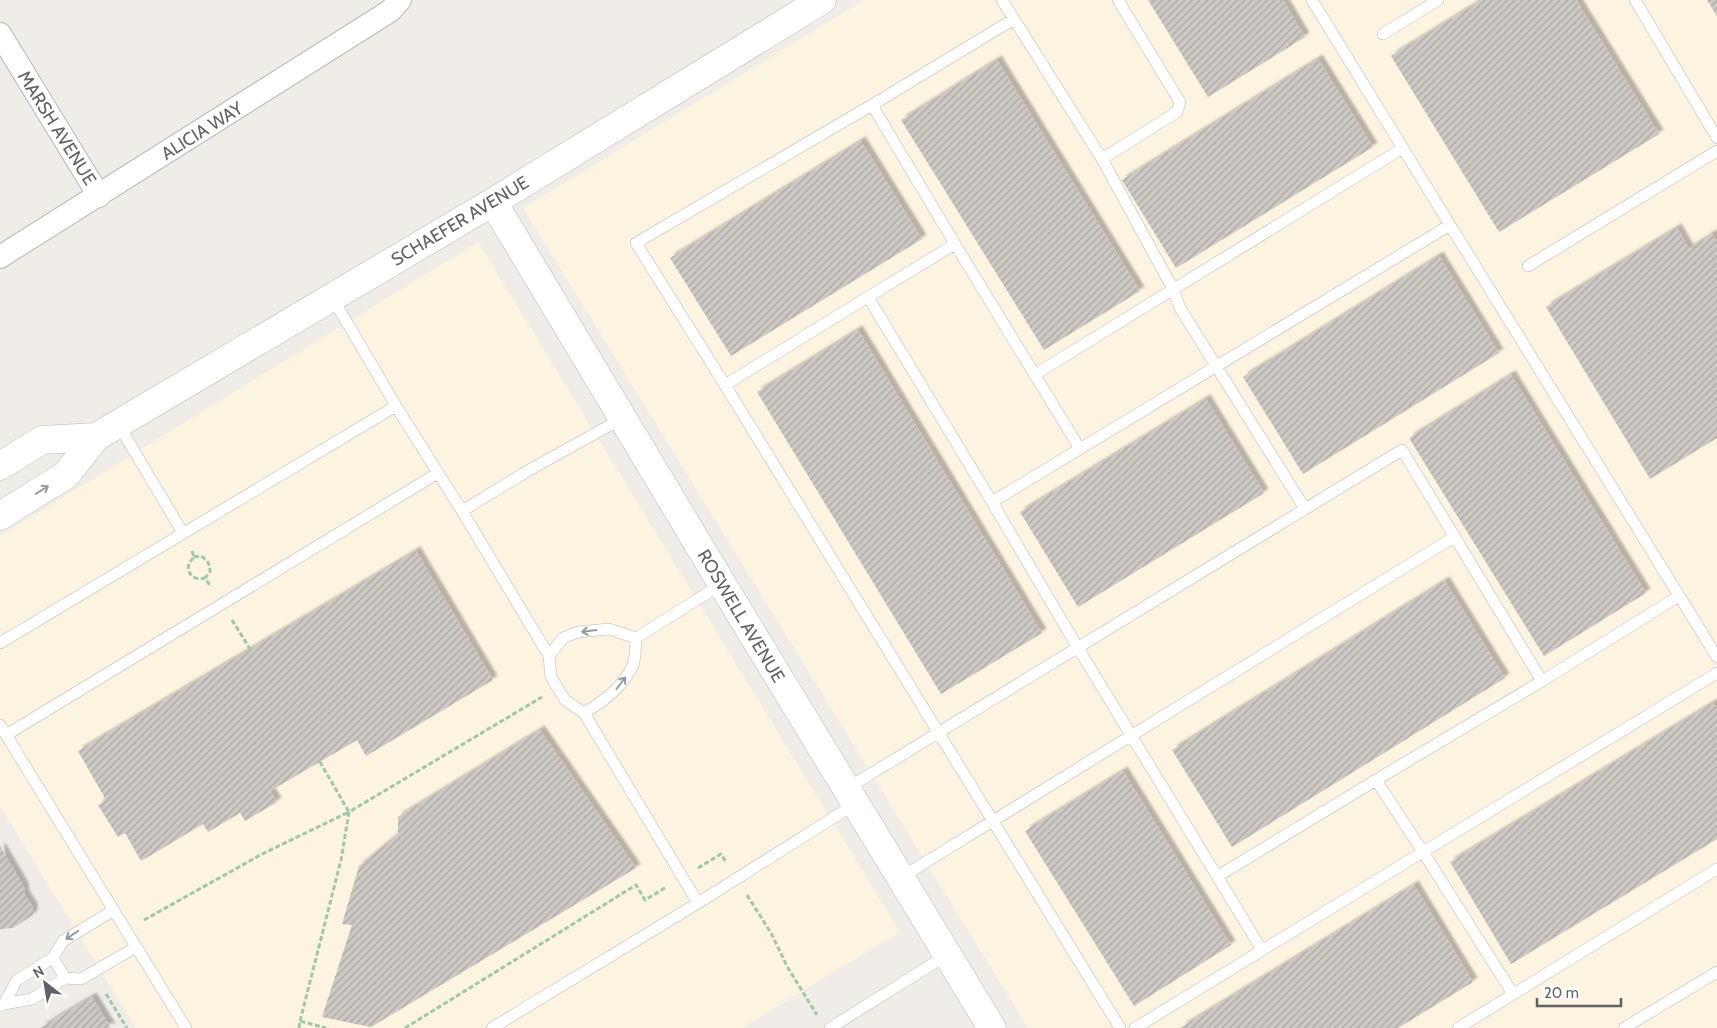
<svg xmlns="http://www.w3.org/2000/svg" width="1717" height="1028" font-family="Cabin,sans-serif">
  <style>
    .commercial { fill: #fcf3e0 }
    .building { fill: url(#building-hatch); filter: url(#shadow) }
    .lines { fill: none; stroke-linecap: round; stroke-linejoin: round }
    .lane-casing { stroke: #b5b8bb; stroke-width: 12 }
    .street-casing { stroke: #b5b8bb; stroke-width: 24 }
    .secondary-casing { stroke: #b4b7bb; stroke-width: 29 }
    .path { stroke: #a0c7a7; stroke-width: 3; stroke-dasharray: 5 2.5; stroke-linecap: butt }
    .lane { stroke: #fff; stroke-width: 11 }
    .street { stroke: #fff; stroke-width: 22 }
    .secondary { stroke: #fff; stroke-width: 28 }
    .oneway { stroke: #979a9c }
    .labels { text-anchor: middle; stroke-width: 4; stroke-linejoin: round; paint-order: stroke }
    .street-label { font-size: 18px; fill: #5f6367; stroke: #fff }
  </style>
  <defs>
    <pattern id="building-hatch" width="6" height="6" patternUnits="userSpaceOnUse" patternTransform="scale(1.25)"><rect width="6" height="6" fill="#ccc8c4"/><path d="M-1 1l2-2M0 6l6-6M5 7l2-2" fill="none" stroke="#a9a6a3"/></pattern>
    <filter id="shadow"><feDropShadow dx="4.5" dy="-4.5" stdDeviation="1" flood-color="#0004"/></filter>
  </defs>
  <rect width="100%" height="100%" fill="#f0ede8"/>
  <path class="commercial" d="M864,0H1717V1028H1028L523,208Z
    M478,242L900,932L742,1028H136L0,806V536Z"/>
  <path class="building" d="M1148,0H1283L1305,37L1208,97Z
    M1482,0H1576L1659,134L1499,232L1391,56Z
    M1707,0H1717V16Z
    M1318,59L1373,147L1176,268L1122,180Z
    M997,60L1140,291L1044,350L901,120Z
    M861,141L922,239L731,356L670,258Z
    M1677,228L1689,249L1712,234L1717,242V438L1650,479L1546,307Z
    M1439,256L1499,353L1303,474L1243,377Z
    M858,330L1042,633L941,694L757,392Z
    M1511,375L1646,593L1544,656L1409,438Z
    M1206,399L1264,493L1078,607L1020,512Z
    M416,551L493,680L366,756L357,740L270,791L277,802L245,821L240,813L208,832L203,824L141,861L125,833L118,837L98,805L106,800L78,751Z
    M1445,581L1505,678L1232,847L1172,750Z
    M1713,703L1717,710V839L1511,964L1450,862Z
    M540,730L636,868L371,1027L322,1017L352,925L342,924L359,866L398,834V817Z
    M1123,771L1231,945L1134,1006L1025,831Z
    M0,846L24,887L25,895L33,907V915L13,928L0,929Z
    M1414,885L1473,982L1398,1028H1180Z
    M92,997L111,1028H40Z"/>
  <g class="lines">
    <defs>
      <path id="lane" d="M1002,0L1102,159L1173,289L1180,308L1305,509L1402,450L1542,681L1376,780L1423,852L1135,1028
        M1312,0L1450,225L1717,657
        M1635,0L1717,138
        M1014,19L872,105L636,243L725,385L1120,1028
        M1383,34L1438,0
        M1102,159L1177,112L1180,102L1118,0
        M955,244L1080,449
        M1528,266L1717,151
        M332,297L396,406
        M868,297L955,244L872,105
        M1034,375L1403,148
        M725,385L868,297L992,502L1078,648L1262,950
        M623,418L531,469L462,511L549,656L551,677L565,700L584,713L698,903
        M118,424L183,533
        M992,502L1450,225
        M636,638L722,584
        M0,643L396,406L462,511
        M549,656L563,638L578,632L609,629L636,638
        M1542,681L1679,596
        M584,713C604,701 623,687 633,665C636,657 635,646 636,638
        M0,725L186,1028
        M6,735L438,473
        M846,789L1305,509
        M1218,876L1376,780
        M900,878L1454,537
        M53,958L65,978
        M1513,994L1423,852L1717,673
        M4,1004L17,980L53,958L63,941L114,910
        M0,1006L4,1004L32,999L65,978L81,979L136,947
        M492,1028L698,903L855,804
        M830,1028L947,955
        M1458,1028L1717,869
        M1624,1028L1717,972"/>
      <path id="street" d="M0,34L99,196
        M0,257L390,11L400,0"/>
      <path id="secondary" d="M493,202L722,584L992,1028
        M0,466L42,440L96,437
        M0,516L66,475L96,437L493,202L822,0"/>
    </defs>
    <use href="#lane" class="lane-casing"/>
    <use href="#street" class="street-casing"/>
    <use href="#secondary" class="secondary-casing"/>
    <path class="path" d="M192,551L194,557L189,563C186,574 194,581 205,578L211,587
      M194,557L201,556C208,561 210,564 210,572L205,578
      M232,620L250,649
      M698,868L721,854L726,862
      M747,895L771,933L788,968L817,1015
      M144,920L264,853L349,812L320,762
      M106,994L127,1028
      M300,1021L341,860L349,812L542,697
      M299,1028L300,1021L326,1028
      M405,1028L636,885L645,900L665,888"/>
    <use href="#lane" class="lane"/>
    <use href="#street" class="street"/>
    <use href="#secondary" class="secondary"/>
  </g>
  <defs><path id="oneway-shaft" d="M-6 0H5M1.5-3L5.5 0L1.5 3" fill="none" stroke-width="1.6" stroke-linecap="round" stroke-linejoin="round" transform="scale(1.25)"/></defs>
  <g class="oneway">
    <use href="#oneway-shaft" transform="translate(42 490) rotate(-32)"/>
    <use href="#oneway-shaft" transform="translate(589 631) rotate(173)"/>
    <use href="#oneway-shaft" transform="translate(621 683) rotate(-53)"/>
    <use href="#oneway-shaft" transform="translate(72 935) rotate(146)"/>
  </g>
  <g class="labels">
    <g class="street-label">
      <text transform="translate(57 128) rotate(58)" y="6">MARSH AVENUE</text>
      <text transform="translate(202 131) rotate(-32)" y="6">ALICIA WAY</text>
      <text transform="translate(460 221) rotate(-31)" y="6">SCHAEFER AVENUE</text>
      <text transform="translate(741 616) rotate(59)" y="6">ROSWELL AVENUE</text>
    </g>
  </g>
  <g transform="translate(45 983) rotate(329)" stroke="#ffffff" stroke-width="4" paint-order="stroke">
  <path d="M0-4L9 19L0 12L-9 19Z" fill="#5f6367"/>
  <text y="-8" font-size="14" font-weight="bold" text-anchor="middle" fill="#5f6367">N</text>
  </g>
  <path d="M1537 998v8h84v-8" fill="none" stroke="#5f6367" stroke-width="2.5"/>
  <text x="1544" y="998" font-size="15" fill="#5f6367" stroke="#ffffff" stroke-width="4" paint-order="stroke">20 m</text>
</svg>
